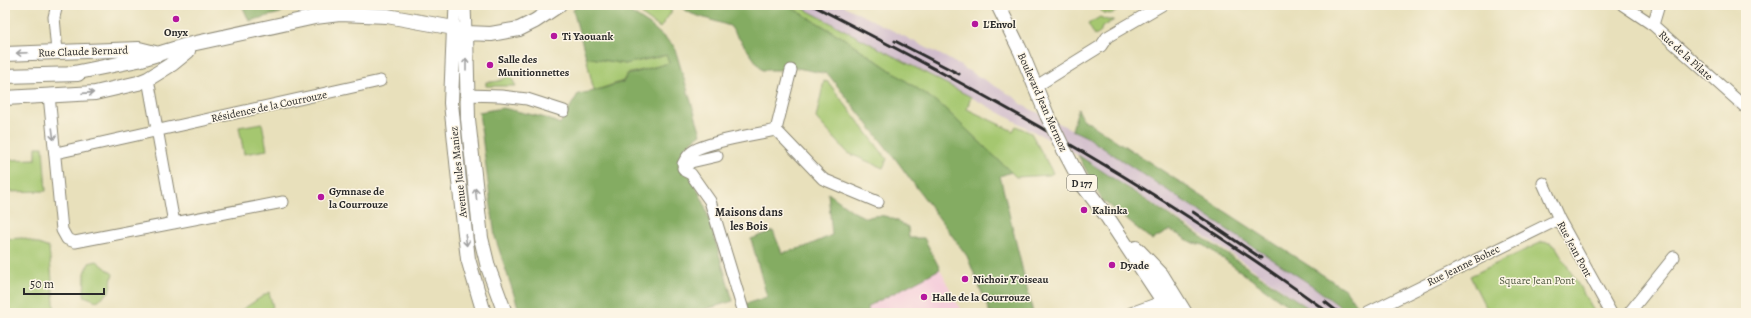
<svg xmlns="http://www.w3.org/2000/svg" width="1751" height="318" font-family="Alegreya,serif">
  <style>
    .built { fill: #f5cfdb }
    .industrial { fill: #d1bdcc }
    .green { fill: #a5c770; stroke: #68794e }
    .forest { fill: #84ac62; stroke: #586c46 }
    .lines { fill: none; stroke-linecap: round; stroke-linejoin: round }
    .minor-casing { stroke: #8a8673; stroke-width: 13 }
    .major-casing { stroke: #8a8673; stroke-width: 16 }
    .minor { stroke: #fff; stroke-width: 11 }
    .major { stroke: #fff; stroke-width: 14 }
    .rail { stroke: #2b2b2b; stroke-width: 3 }
    .major-bridge-casing { stroke: #8a8673; stroke-width: 16; stroke-linecap: butt }
    .major-bridge { stroke: #fff; stroke-width: 14 }
    .oneway { stroke: #a0a0a0 }
    .poi-dot { fill: #b5179e; stroke: #fcf5e5; stroke-width: 1.5 }
    .labels { text-anchor: middle; stroke-width: 3; stroke-linejoin: round; paint-order: stroke }
    .shield { fill: #fcf5e5; stroke: #6a6863; stroke-width: 1 }
    .shield-label { font-size: 10px; font-weight: bold; fill: #2b2b2b }
    .poi-label { font-size: 11px; font-weight: bold; fill: #2b2b2b; stroke: #fcf5e5; text-anchor: start }
    .street-label { font-size: 11px; fill: #2b2b2b; stroke: #fcf5e5 }
    .park-label { font-size: 11px; fill: #505a40; stroke: #fcf5e5 }
    .neighbourhood-label { font-size: 12px; font-weight: bold; fill: #2b2b2b; stroke: #fcf5e5 }
  </style>
  <rect width="100%" height="100%" fill="#fcf5e5"/>
  <filter id="ink" filterUnits="userSpaceOnUse"><feTurbulence type="fractalNoise" baseFrequency=".025" numOctaves="2"/><feDisplacementMap in="SourceGraphic" scale="8" xChannelSelector="R" yChannelSelector="G"/><feConvolveMatrix kernelMatrix="1 2 1 2 8 2 1 2 1" color-interpolation-filters="sRGB"/></filter>
  <filter id="wash" filterUnits="userSpaceOnUse"><feTurbulence type="fractalNoise" baseFrequency=".012" numOctaves="4" result="noise"/><feDisplacementMap in="SourceGraphic" scale="16" xChannelSelector="R" yChannelSelector="G"/><feGaussianBlur stdDeviation="0.9" result="paint"/><feColorMatrix in="noise" values="0 0 0 0 0 0 0 0 0 0 0 0 0 0 0 0 0 1.4 0 .05"/><feComposite in="paint" operator="in"/></filter>
  <g filter="url(#wash)">
    <rect width="100%" height="100%" fill="#e8e0bb"/>
    <path class="built" d="M940,269L962,313H869L866,307Z"/>
    <path class="industrial" d="M796,5H842L945,57L1014,97L1024,106L1085,136L1245,240L1310,284L1347,313H1316L1230,253L1079,156L925,72Z"/>
    <path class="green" d="M649,5H664L672,11L660,28L642,15Z
      M787,5H797L971,97L967,109L1013,131L1016,126L1031,133L1053,173L1049,175L1016,177L941,105L845,39Z
      M1098,5H1124C1117,11 1112,17 1102,12Z
      M1100,17L1107,20H1114L1102,27L1100,33L1095,36L1088,24Z
      M667,55L669,63L627,74L623,81L594,91L586,57L625,64Z
      M509,74L516,86H486V82C495,82 503,82 509,74Z
      M824,81L828,82L887,159L883,168L848,153L816,118Z
      M262,123L267,150L244,154L239,127Z
      M36,147H43L46,191L5,192V160L36,159Z
      M23,238L49,248L55,313H5V239Z
      M1542,242L1550,243L1556,247L1595,313H1490L1483,302L1470,276Z
      M97,261L113,274L109,292L97,301L84,296L85,273L89,263Z
      M269,292L273,307L264,313H237Z"/>
    <path class="forest" d="M242,5H291L280,13L249,21Z
      M580,5H619L650,25L674,46L701,134C690,142 681,148 679,162L691,176L704,203L733,301L693,313H520L495,237L479,112L503,108L546,118L560,124L578,94L594,91L623,82L627,75L669,63L666,55L625,64L586,57L573,10Z
      M677,5H787L845,39L941,105L1011,172L1000,176L1033,313H990L967,256L897,161L828,74L787,66L781,70H762L730,26L692,14Z
      M1078,109L1083,119L1346,290L1356,305L1344,312L1342,308L1310,284L1085,136L1072,130Z
      M1078,155L1316,313H1298L1204,245L1193,243L1170,230L1152,240L1102,200Z
      M828,193L854,212L866,218C884,212 892,218 908,227L909,238H924L940,269L867,307L869,313H748L745,304L767,297L751,239L773,231L782,253L805,247L832,235Z"/>
  </g>
  <g filter="url(#ink)">
    <g class="lines">
      <defs>
        <path id="minor" d="M57,5L54,17L57,52
          M465,5L466,33
          M1623,5L1653,25L1746,108
          M1653,25L1659,5
          M454,28L455,5
          M148,79L174,223
          M1035,87L1101,46L1107,37L1162,5
          M49,95L62,230L67,239L75,242L283,202
          M466,95L501,96L527,99L564,111
          M776,130L823,179L878,202
          M56,153L380,81
          M683,168L691,162L717,156
          M1543,183L1559,219L1611,313
          M744,313L710,201L691,174L685,171L683,164C685,160 688,155 692,152C704,142 758,134 776,130L791,70
          M1131,313L1164,301L1171,302
          M1368,313L1559,219
          M1629,313L1674,257"/>
        <path id="major" d="M998,5L1021,52L1047,115
          M454,28L451,103L459,181L468,259L484,313
          M466,33L468,119L481,238L488,267L505,313
          M5,54L139,49L159,54
          M69,74L138,60L187,45L315,17L340,14L387,16L454,28L466,33L491,34L519,29L535,21L559,5
          M5,76L78,74
          M5,98L95,93L138,83L148,79L172,64L188,51
          M1063,148L1082,184L1106,215L1171,313
          M1136,248L1161,274L1185,313"/>
      </defs>
      <use href="#minor" class="minor-casing"/>
      <use href="#major" class="major-casing"/>
      <use href="#minor" class="minor"/>
      <use href="#major" class="major"/>
      <path class="rail" d="M812,5C991,96 1167,194 1329,313
        M895,41L959,74
        M1193,212L1261,258
        M1325,302L1339,313"/>
      <defs>
        <path id="major-bridge" d="M1047,115L1063,148"/>
      </defs>
      <use href="#major-bridge" class="major-bridge-casing"/>
      <use href="#major-bridge" class="major-bridge"/>
    </g>
    <defs><path id="oneway-shaft" d="M-6 0H5M1.5-3L5.5 0L1.5 3" fill="none" stroke-width="1.6" stroke-linecap="round" stroke-linejoin="round"/></defs>
    <g class="oneway">
      <use href="#oneway-shaft" transform="translate(22 53) rotate(178)"/>
      <use href="#oneway-shaft" transform="translate(466 64) rotate(-90)"/>
      <use href="#oneway-shaft" transform="translate(88 93) rotate(-4)"/>
      <use href="#oneway-shaft" transform="translate(53 134) rotate(83)"/>
      <use href="#oneway-shaft" transform="translate(476 194) rotate(-96)"/>
      <use href="#oneway-shaft" transform="translate(466 240) rotate(83)"/>
    </g>
  </g>
  <g class="poi-dot">
    <circle cx="176" cy="19" r="4"/>
    <circle cx="975" cy="24" r="4"/>
    <circle cx="554" cy="36" r="4"/>
    <circle cx="490" cy="65" r="4"/>
    <circle cx="321" cy="197" r="4"/>
    <circle cx="1084" cy="210" r="4"/>
    <circle cx="1112" cy="265" r="4"/>
    <circle cx="965" cy="279" r="4"/>
    <circle cx="924" cy="297" r="4"/>
  </g>
  <g class="labels">
    <rect class="shield" x="1067" y="175" width="30" height="16" rx="3"/>
    <g class="shield-label">
      <text x="1082" y="187">D 177</text>
    </g>
    <g class="poi-label">
      <text x="983" y="28">L'Envol</text>
      <text x="176" y="36" text-anchor="middle">Onyx</text>
      <text x="562" y="40">Ti Yaouank</text>
      <text x="498" y="63">Salle des<tspan x="498" dy="13">Munitionnettes</tspan></text>
      <text x="329" y="195">Gymnase de<tspan x="329" dy="13">la Courrouze</tspan></text>
      <text x="1092" y="214">Kalinka</text>
      <text x="1120" y="269">Dyade</text>
      <text x="973" y="283">Nichoir Y'oiseau</text>
      <text x="932" y="301">Halle de la Courrouze</text>
    </g>
    <g class="street-label">
      <text transform="translate(83 51) rotate(-2)" y="4">Rue Claude Bernard</text>
      <text transform="translate(1686 55) rotate(42)" y="4">Rue de la Pilate</text>
      <text transform="translate(1043 102) rotate(66)" y="4">Boulevard Jean Mermoz</text>
      <text transform="translate(269 106) rotate(-12)" y="4">Résidence de la Courrouze</text>
      <text transform="translate(458 172) rotate(-96)" y="4">Avenue Jules Maniez</text>
      <text transform="translate(1575 249) rotate(62)" y="4">Rue Jean Pont</text>
      <text transform="translate(1463 265) rotate(-26)" y="4">Rue Jeanne Bohec</text>
    </g>
    <g class="park-label">
      <text x="1537" y="284">Square Jean Pont</text>
    </g>
    <g class="neighbourhood-label">
      <text x="749" y="216">Maisons dans<tspan x="749" dy="14">les Bois</tspan></text>
    </g>
  </g>
  <rect width="1751" height="318" fill="none" stroke="#fcf5e5" stroke-width="20"/>
  <path d="M24 288v6h80v-6" fill="none" stroke="#2b2b2b" stroke-width="2"/>
  <text x="30" y="288" font-size="12" fill="#2b2b2b" stroke="#fcf5e5" stroke-width="3" paint-order="stroke">50 m</text>
</svg>
